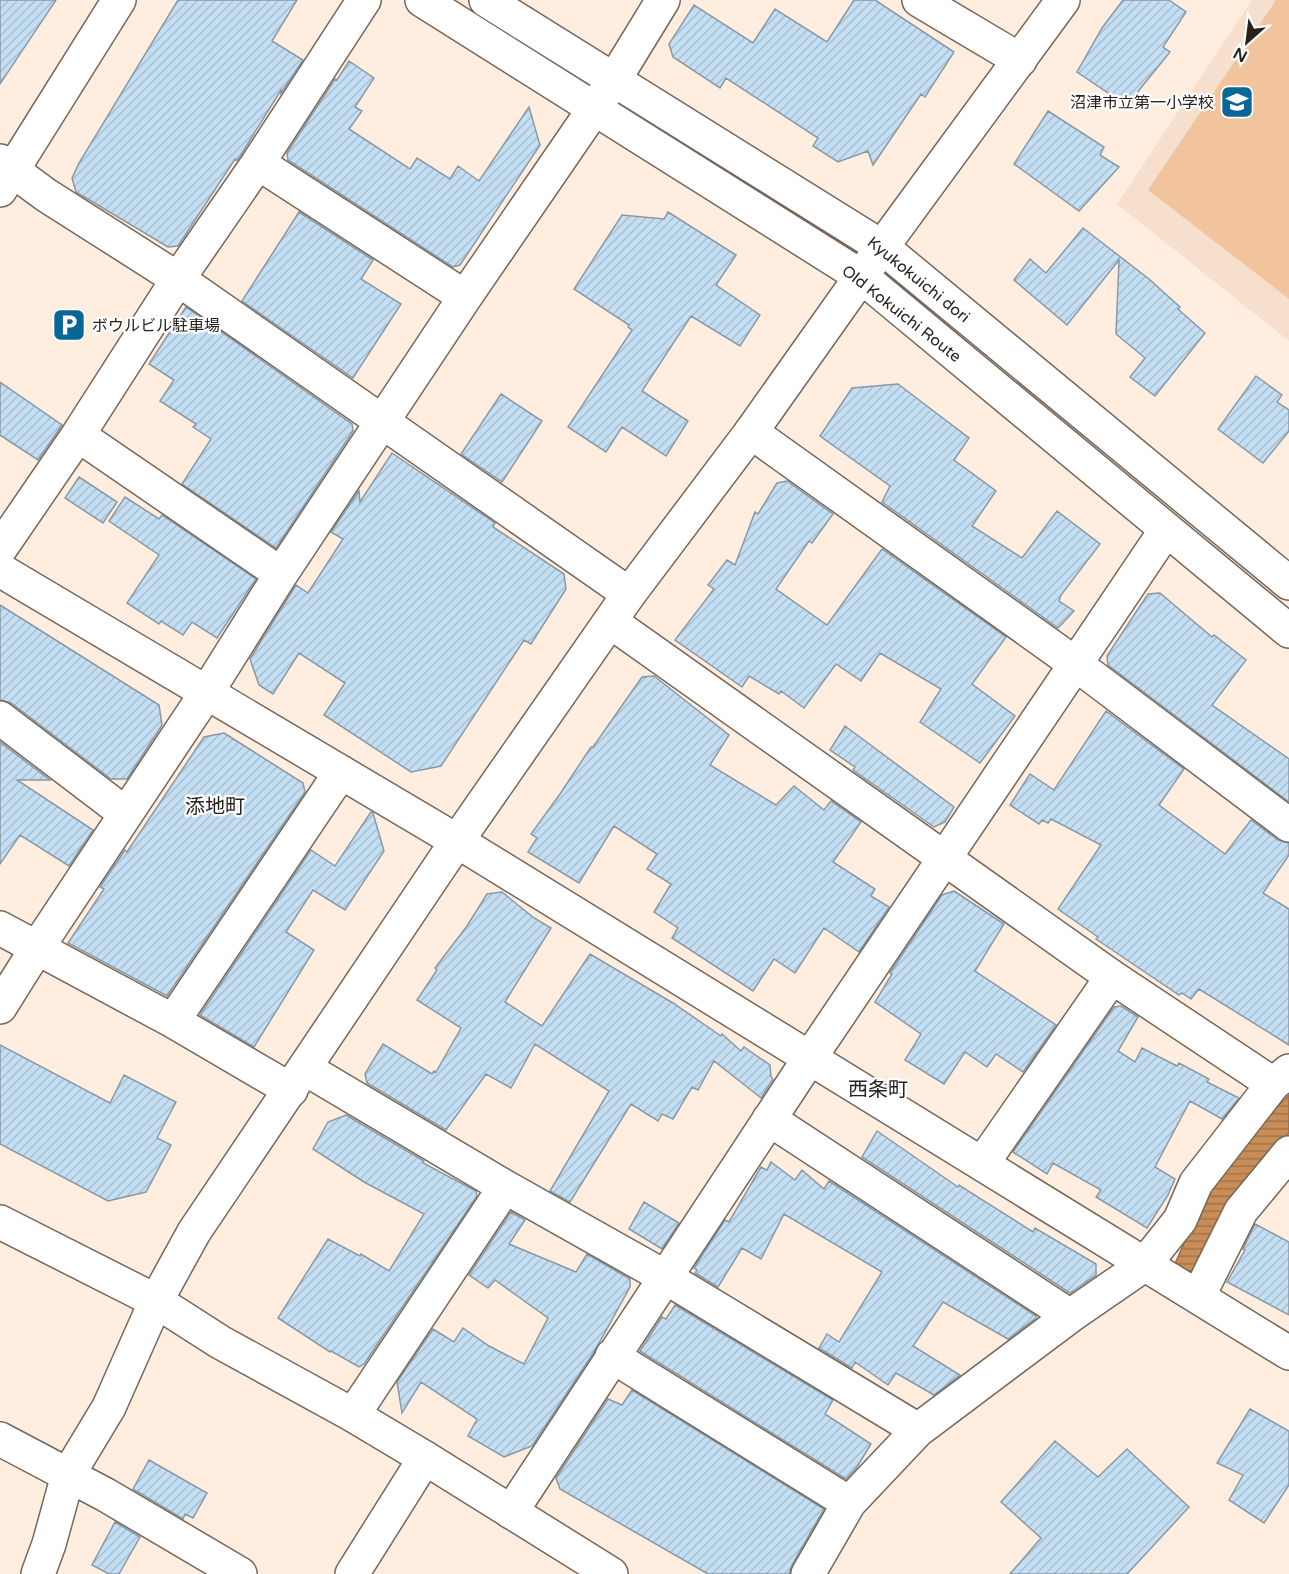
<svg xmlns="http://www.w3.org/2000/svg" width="1289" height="1574" font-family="'Varela Round','Noto Sans JP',sans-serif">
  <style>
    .built { fill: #f6dfcc }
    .pitch { fill: #f1c49d }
    .water { fill: url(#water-rules); stroke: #996e46; stroke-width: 1.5 }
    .building { fill: url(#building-hatch); stroke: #8899a5; stroke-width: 1.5 }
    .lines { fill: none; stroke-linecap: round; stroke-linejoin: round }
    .minor-casing { stroke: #75675a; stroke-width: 36 }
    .tertiary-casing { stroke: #75675a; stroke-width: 36 }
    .secondary-casing { stroke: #75675a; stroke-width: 36 }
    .minor { stroke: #fff; stroke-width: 33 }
    .tertiary { stroke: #fff; stroke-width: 33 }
    .secondary { stroke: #fff; stroke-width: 33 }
    .labels { text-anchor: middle; stroke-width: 4.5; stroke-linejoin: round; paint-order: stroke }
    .poi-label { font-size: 16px; fill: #28221d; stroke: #fefefe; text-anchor: end }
    .street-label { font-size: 16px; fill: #28221d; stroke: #fefefe }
    .quarter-label { font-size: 20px; fill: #28221d; stroke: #fefefe }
  </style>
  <defs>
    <pattern id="water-rules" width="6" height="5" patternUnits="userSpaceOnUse" patternTransform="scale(1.5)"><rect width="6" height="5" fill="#c98e58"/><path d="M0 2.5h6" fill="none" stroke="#a37448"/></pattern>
    <pattern id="building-hatch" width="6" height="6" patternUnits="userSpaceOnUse" patternTransform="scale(1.5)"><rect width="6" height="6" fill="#c4dff3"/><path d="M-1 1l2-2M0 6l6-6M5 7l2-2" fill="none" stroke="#a8bfd0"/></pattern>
  </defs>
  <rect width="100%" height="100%" fill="#ffeee0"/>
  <path class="built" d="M1252,0H1289V341L1117,204Z"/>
  <path class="pitch" d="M1276,0H1289V299L1148,190Z"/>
  <path class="water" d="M1289,1095V1133L1237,1195L1197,1276L1175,1264L1192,1225L1203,1186L1254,1130Z"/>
  <path class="building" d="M0,0H56L0,84Z
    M178,0H297L272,41L303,60L281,93V90L242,153L237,160L235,159L178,246L168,247L76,192L72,178L79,163Z
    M854,0H875L954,52L925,97L921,94L873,165L868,151L838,162L813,146L818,138L726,78L720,88L673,57L669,44L694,5L753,43L775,9L827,42Z
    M1123,0H1169L1186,12L1163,47L1170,52L1140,89L1129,107L1077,72L1102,28Z
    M349,61L374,78L355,107L362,111L349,129L410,169L417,158L450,179L458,166L479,181L529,107L540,145L460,265L453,267L288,160L287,153L335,79L337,80Z
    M1048,111L1104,147L1100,155L1119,167L1079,211L1014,164Z
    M299,212L373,260L361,279L401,304L353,378L242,301Z
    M668,212L736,255L716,285L760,315L740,346L691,316L642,391L688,421L666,456L622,427L606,452L568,427L632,330L628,327L629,325L574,289L622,215L664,219Z
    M1083,228L1149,279L1180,307L1178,309L1205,333L1155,396L1130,377L1145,358L1116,334L1119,260L1067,325L1014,280L1030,259L1046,273Z
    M186,307L352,424L353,431L276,548L182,484L211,439L193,427L196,424L160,401L174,380L149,364Z
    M1256,376L1282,395L1277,402L1289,410V431L1263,463L1218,429Z
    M0,382L62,425L38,460L0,435Z
    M898,384L969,438L954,460L996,491L972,526L1022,558L1057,511L1100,544L1061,595L1059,601L1074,611L1058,628L882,502L890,486L820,436L852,388Z
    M501,394L542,421L502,482L461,454Z
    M392,453L495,523L493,527L564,574L566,589L531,644L524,640L441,766L411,772L324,715L345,683L299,653L273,694L259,685L250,659L296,585L308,593L343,539L331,532L359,491L360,502Z
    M79,477L117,502L103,523L65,498Z
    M787,481L833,514L812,543L809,541L776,589L827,625L882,549L1006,637L972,684L1015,716L980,763L920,722L941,689L880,653L861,681L836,664L804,708L781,691L779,694L749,676L742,687L675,640L714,589L708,585L727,560L735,565L755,512L758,514L777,483Z
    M125,497L159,519L162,515L256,579L217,638L192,622L183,635L161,621L159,624L127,603L159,555L109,521Z
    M1160,593L1212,637L1214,635L1246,660L1212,705L1289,759V802L1108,665L1107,656L1148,594Z
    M0,605L159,705L162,725L127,779H111L11,703L0,700Z
    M654,676L729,735L710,765L776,805L794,786L824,810L831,801L861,822L833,862L875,889L871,896L889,907L859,952L824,928L795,973L774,959L753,991L672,938L678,928L654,912L671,884L647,869L657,854L614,826L579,883L528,852L537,838L531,834L560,794L591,747H593L642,677Z
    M1106,711L1184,769L1159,805L1225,854L1251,820L1278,840L1289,843V855L1263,893L1289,909V1045L1199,989L1191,999L1182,993L1179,995L1096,939L1098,937L1058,909L1101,845L1051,819L1048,823L1042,820L1039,824L1010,805L1030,774L1054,790Z
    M845,726L954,807L945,822L934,827L853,770L855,767L830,750Z
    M224,733L303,783L305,792L167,996L68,943L104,889L100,887L125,850L127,852L204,737Z
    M0,742L50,780H17L93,830L69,866L20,835L0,864Z
    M371,812L373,813L384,851L345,910L313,890L286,932L314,950L254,1047L200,1015L311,850L335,866Z
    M954,891L1004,924L975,971L1056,1025L1023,1072L996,1054L987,1067L965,1052L944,1084L905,1060L921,1034L875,1002L892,974L890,973L942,895Z
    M502,892L534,918L551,928L505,1002L542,1026L590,954L673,1003L721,1036L722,1034L741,1051L744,1047L770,1065L771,1077L773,1079L761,1098L714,1061L698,1090L692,1087L673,1119L662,1114L658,1121L631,1104L570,1202L550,1191L609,1091L535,1044L511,1088L486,1074L446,1130L367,1083L365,1074L383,1044L432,1074L434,1071L436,1072L461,1028L417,1000L437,970L435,968L467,926L487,894Z
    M1121,1006L1138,1017L1118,1051L1135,1062L1142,1048L1177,1066L1179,1063L1209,1079L1207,1082L1239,1098L1222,1119L1190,1101L1155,1167L1175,1179L1168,1195L1147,1228L1096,1197L1101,1190L1053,1163L1047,1174L1013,1152L1114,1007Z
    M0,1045L110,1103L124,1075L176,1102L157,1138L171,1145L146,1192L108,1201L0,1144Z
    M346,1115L424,1161L423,1163L476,1191L477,1196L364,1364L359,1367L331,1351L330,1352L278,1318L328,1239L360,1256L361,1254L389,1271L424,1214L364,1182L313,1149L328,1122Z
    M877,1131L958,1187L959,1185L1033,1232L1035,1228L1096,1264V1275L1070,1293L862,1157Z
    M771,1162L795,1180L802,1170L824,1189L829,1181L1036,1316V1318L1008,1339L943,1302L913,1346L960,1375L934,1395L896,1373L888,1385L855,1362L852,1368L819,1348L827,1334L839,1342L882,1272L784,1214L761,1259L742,1248L718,1287L695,1273L697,1270L694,1268L725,1220L729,1222L761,1167L767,1170Z
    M644,1202L679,1223L662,1249L629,1229Z
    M511,1212L525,1220L509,1244L576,1272L587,1254L630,1279V1287L594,1352L532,1446L504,1457L468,1436L477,1419L421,1382L402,1413L397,1382L433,1329L454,1342L463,1328L489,1346L524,1364L548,1318L495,1280L488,1288L469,1275Z
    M1255,1224L1289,1242V1315L1227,1282L1245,1250L1243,1249Z
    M675,1305L833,1400L825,1414L871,1444L857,1467L846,1479L640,1351L662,1317L666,1319Z
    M632,1390L824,1509L792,1565L789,1574H708L560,1489L556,1478L608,1399L622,1405Z
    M1250,1409L1289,1431V1485L1264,1523L1229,1500L1243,1475L1217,1463Z
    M1055,1441L1098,1477L1127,1449L1189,1507L1127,1574H1010L1041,1538L1001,1502Z
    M149,1460L207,1493L193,1518L185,1514L183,1519L133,1489Z
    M115,1522L140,1537L119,1574H109L92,1565Z"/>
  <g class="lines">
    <defs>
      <path id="minor" d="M919,0L1020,60
        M0,161L46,195L178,279L629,594
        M258,163L465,297
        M751,432L1077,665L1289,825
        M78,435L281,574
        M0,549L78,435L178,279L258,163L364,0
        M0,570L457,841L1289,1353
        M611,622L1112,977L1273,1084
        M0,718L126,814
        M0,928L173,1021L291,1090
        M0,1007L37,948L207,692L281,574L465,297L614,80L663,0
        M173,1021L341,772
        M306,1069L505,1187L665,1277L918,1430
        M769,1119L1070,1316
        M982,1164L1112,977
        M1198,1297L1241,1211L1289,1153
        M612,1356L849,1503
        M353,1415L505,1187
        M0,1439L106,1495L240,1574
        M511,1512L809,1059L1166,530
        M352,1574L425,1458
        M808,1574L849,1503L918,1430L1070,1316L1144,1265L1180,1220L1196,1183L1273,1084L1289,1071"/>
      <path id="tertiary" d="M0,190L119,0
        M0,1222L156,1301L220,1342L353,1415L425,1458L611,1574
        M38,1574L49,1544L68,1475L109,1407L156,1301L194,1232L457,841L629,594L751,432L882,247L1063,0"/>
      <path id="secondary" d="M422,0L862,277L1289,631
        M486,0L882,247L1289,583"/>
    </defs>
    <use href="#minor" class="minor-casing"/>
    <use href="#tertiary" class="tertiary-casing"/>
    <use href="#secondary" class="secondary-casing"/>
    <use href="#minor" class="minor"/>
    <use href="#tertiary" class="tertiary"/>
    <use href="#secondary" class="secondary"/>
  </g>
  <defs>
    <symbol id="school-square" viewBox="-11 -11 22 22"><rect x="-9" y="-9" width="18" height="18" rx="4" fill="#096797" stroke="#fefefe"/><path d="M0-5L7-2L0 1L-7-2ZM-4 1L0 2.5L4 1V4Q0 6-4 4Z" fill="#fff"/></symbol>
    <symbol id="parking-square" viewBox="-11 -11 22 22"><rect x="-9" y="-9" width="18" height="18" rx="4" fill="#096797" stroke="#fefefe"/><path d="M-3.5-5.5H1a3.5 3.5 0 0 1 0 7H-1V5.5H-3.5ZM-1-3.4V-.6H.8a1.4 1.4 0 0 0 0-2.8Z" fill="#fff"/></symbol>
  </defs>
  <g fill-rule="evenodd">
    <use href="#school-square" x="1218" y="83" width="38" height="38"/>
    <use href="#parking-square" x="50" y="306" width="38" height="38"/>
  </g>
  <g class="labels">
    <g class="poi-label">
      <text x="1214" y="108">沼津市立第一小学校</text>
      <text x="92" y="331" text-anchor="start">ボウルビル駐車場</text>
    </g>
    <g class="street-label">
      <text transform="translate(919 279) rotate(39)" y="6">Kyukokuichi dori</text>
      <text transform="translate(902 313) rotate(38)" y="6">Old Kokuichi Route</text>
    </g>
    <g class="quarter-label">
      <text x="215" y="813">添地町</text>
      <text x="878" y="1096">西条町</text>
    </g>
  </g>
  <g transform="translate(1247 42) rotate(208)" stroke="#fefefe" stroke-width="4.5" paint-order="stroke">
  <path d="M0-4.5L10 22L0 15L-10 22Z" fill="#28221d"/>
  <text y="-9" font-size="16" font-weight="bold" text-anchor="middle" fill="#28221d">N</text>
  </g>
</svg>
